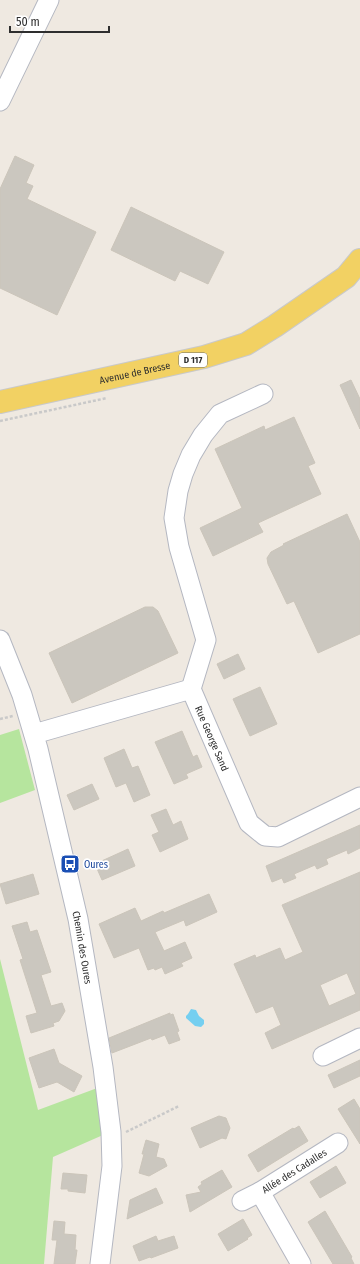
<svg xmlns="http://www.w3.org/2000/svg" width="360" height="1264" font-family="'Fira Sans Condensed',sans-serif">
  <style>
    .green { fill: #b6e59e }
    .water { fill: #75cff0 }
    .building { fill: #cbc7bf; stroke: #cbc5ba; fill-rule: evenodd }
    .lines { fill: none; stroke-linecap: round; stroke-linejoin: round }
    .minor-casing { stroke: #b4b7c1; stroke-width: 21 }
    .major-casing { stroke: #c9c9c9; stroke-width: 24 }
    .path { stroke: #c9c9c9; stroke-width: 2.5; stroke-dasharray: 3 2; stroke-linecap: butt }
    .minor { stroke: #fff; stroke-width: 19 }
    .major { stroke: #f2d163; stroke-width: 22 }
    .labels { text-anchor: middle; stroke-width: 3.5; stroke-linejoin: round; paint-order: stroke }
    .shield { fill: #fff; stroke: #6d6d6d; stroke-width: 1 }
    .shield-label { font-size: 9px; font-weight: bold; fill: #2e2e2e }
    .street-label { font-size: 10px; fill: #2e2e2e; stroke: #fff }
    .transit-label { font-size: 10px; fill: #164399; stroke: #fff; text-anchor: start }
  </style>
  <rect width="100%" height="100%" fill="#efe9e1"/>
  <path class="green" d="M19,729L35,790L0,803V735Z
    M0,959L38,1110L100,1087L103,1135L53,1157L44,1264H0Z"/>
  <path class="water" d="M191,1009L196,1010L199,1016L204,1020V1024L201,1027L195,1026L186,1018V1016L188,1014Z"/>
  <path class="building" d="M15,156L34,165L26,183L33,186L27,199L96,232L57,315L0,288V189Z
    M131,207L224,252L208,284L180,271L175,281L111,250Z
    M351,380L360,399V429L340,385Z
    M294,417L315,463L308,466L321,494L258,523L263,532L213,556L200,528L242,508L215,449L264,426L265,430Z
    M347,514L360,542V634L318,653L294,601L287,604L268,564L267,558L271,552L284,545L283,544Z
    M145,607H153L158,611L178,653L72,703L49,653Z
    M238,654L245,669L224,679L217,664Z
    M260,687L277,724L250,736L233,699Z
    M182,731L193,757L197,755L202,767L186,774L188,778L174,784L155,742Z
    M124,749L132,768L138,766L150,795L134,802L126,783L116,787L104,758Z
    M92,784L99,799L74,810L67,795Z
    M166,809L173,825L181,821L188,839L160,852L152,835L159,832L151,815Z
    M360,825V848L348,854L347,850L326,859L328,864L317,869L315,865L294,874L296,878L284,883L282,878L272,882L266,866Z
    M128,849L135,866L102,880L95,864Z
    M360,872V1010L272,1049L265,1033L281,1025L273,1006L256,1013L234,964L255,955L256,958L280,948L285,960L303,952L282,905ZM347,973L356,994L329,1006L320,985Z
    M33,874L39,894L6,904L0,884Z
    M209,894L217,912L186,926L184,920L155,932L164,951L185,942L192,958L181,963L183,966L165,974L162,967L155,970L154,968L148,970L139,948L114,958L99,924L135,908L141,921L163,911L164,913Z
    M27,922L30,932L37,930L51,972L41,975L51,1006L62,1003L65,1011L59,1021L53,1023L54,1026L31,1033L26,1016L37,1013L20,960L23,959L12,926Z
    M170,1013V1015L173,1014L179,1031L177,1032L180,1040L169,1044L165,1035L152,1040L151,1038L112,1053L109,1038Z
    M54,1049L59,1063L82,1076L74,1092L57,1082L39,1088L29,1058Z
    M360,1060V1076L334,1088L328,1075Z
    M354,1099L360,1109V1144L338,1109Z
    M219,1116L226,1118L230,1128L226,1139L222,1138L200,1148L191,1128Z
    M299,1126L308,1141L258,1172L248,1155L293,1128L294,1129Z
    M146,1140L159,1144L156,1157L164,1159L167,1166L149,1176L139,1173L144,1154H142Z
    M336,1166L346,1183L320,1198L310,1182Z
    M222,1170L232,1187L190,1212L186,1195L201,1192L198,1187L202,1184L201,1182Z
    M63,1173L87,1175L85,1193L68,1191V1189H61Z
    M156,1188L163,1203L127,1219L130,1200Z
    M325,1211L352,1257L351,1258L354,1264H333L308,1222Z
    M243,1219L252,1235L247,1238L248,1239L228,1251L218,1234Z
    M54,1221L65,1222L64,1234L76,1235L75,1250H77L75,1264H54L57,1240H52Z
    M156,1236L158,1241L174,1236L178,1248L151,1258L150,1257L139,1261L133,1246Z"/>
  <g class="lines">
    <defs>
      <g id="minor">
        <path d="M0,101L49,0"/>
        <path id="s1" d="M0,640L22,695L38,749L78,919L103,1067L111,1132L112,1166L100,1264"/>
        <path d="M191,689L206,640L179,547L174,518L178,491L183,474L191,455L203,435L220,414L263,394"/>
        <path id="s2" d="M34,734L191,689L249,823L265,836L278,837L360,797"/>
        <path d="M323,1056L360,1038"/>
        <path d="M242,1201L260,1192"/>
        <path id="s3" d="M301,1264L260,1192L338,1143"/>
      </g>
      <g id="major">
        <path id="s4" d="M0,402L204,357L246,344L275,326L346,277L360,260"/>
      </g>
    </defs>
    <use href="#minor" class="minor-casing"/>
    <use href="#major" class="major-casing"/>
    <path class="path" d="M0,421L107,398
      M0,719L13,716
      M126,1132L179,1106"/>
    <use href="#minor" class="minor"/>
    <use href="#major" class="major"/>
  </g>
  <defs>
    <symbol id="bus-square" viewBox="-11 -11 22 22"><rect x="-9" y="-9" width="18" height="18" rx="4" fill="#1a4fb4" stroke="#fff"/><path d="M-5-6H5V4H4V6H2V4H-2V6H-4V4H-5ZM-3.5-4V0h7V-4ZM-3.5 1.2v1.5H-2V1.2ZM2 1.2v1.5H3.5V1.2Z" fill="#fff"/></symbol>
  </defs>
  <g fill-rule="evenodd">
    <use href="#bus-square" x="59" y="853" width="22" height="22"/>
  </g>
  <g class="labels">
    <rect class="shield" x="179" y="353" width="28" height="14" rx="3"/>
    <g class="shield-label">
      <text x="193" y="363">D 117</text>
    </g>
    <g class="street-label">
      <text dy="4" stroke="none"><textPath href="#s4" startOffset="138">Avenue de Bresse</textPath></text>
      <text dy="4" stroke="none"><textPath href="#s2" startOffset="217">Rue George Sand</textPath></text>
      <text dy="4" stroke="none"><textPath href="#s1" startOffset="319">Chemin des Oures</textPath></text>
      <text dy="4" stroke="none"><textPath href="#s3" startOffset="123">Allée des Cadalles</textPath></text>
    </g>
    <g class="transit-label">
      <text x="84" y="868">Oures</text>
    </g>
  </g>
  <path d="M10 26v6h99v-6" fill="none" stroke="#2e2e2e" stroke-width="2"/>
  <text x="16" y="26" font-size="12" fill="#2e2e2e" stroke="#ffffff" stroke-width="3" paint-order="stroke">50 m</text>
</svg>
